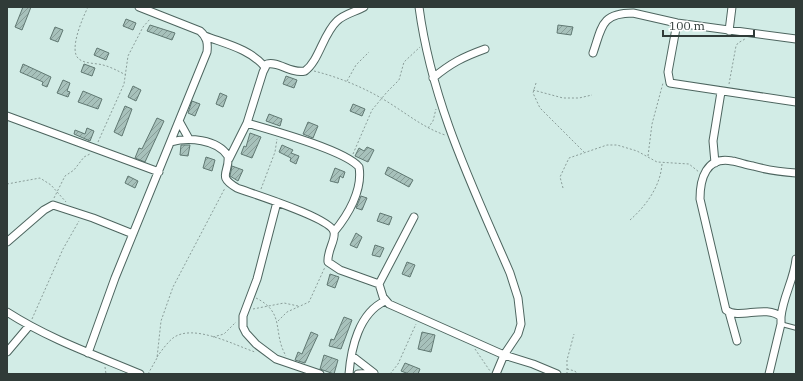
<svg xmlns="http://www.w3.org/2000/svg" width="803" height="381" font-family="'IBM Plex Serif',serif">
  <style>
    .building { fill: url(#building-hatch); stroke: #607872 }
    .lines { fill: none; stroke-linecap: round; stroke-linejoin: round }
    .lane-casing { stroke: #4d655f; stroke-width: 5.5 }
    .street-casing { stroke: #4d655f; stroke-width: 9 }
    .path { stroke: #8a9d99; stroke-width: 1; stroke-dasharray: 2 2; stroke-linecap: butt }
    .lane { stroke: #fff; stroke-width: 3.5 }
    .street { stroke: #fff; stroke-width: 7 }
  </style>
  <defs>
    <pattern id="building-hatch" width="6" height="6" patternUnits="userSpaceOnUse"><rect width="6" height="6" fill="#a7c1bb"/><path d="M-1 1l2-2M0 6l6-6M5 7l2-2" fill="none" stroke="#889e99"/></pattern>
  </defs>
  <rect width="100%" height="100%" fill="#d2ece6"/>
  <path class="building" d="M23,7H31L22,30L15,27Z
    M126,19L136,23L133,30L123,26Z
    M150,25L175,33L172,40L147,31Z
    M558,25L573,27L571,35L557,33Z
    M55,27L63,30L58,42L50,39Z
    M97,48L109,53L106,60L94,55Z
    M23,64L51,77L47,87L42,85L43,82L20,72Z
    M84,64L95,68L92,76L81,72Z
    M286,76L297,80L294,88L283,84Z
    M63,80L70,83L67,91L70,92L68,97L57,93Z
    M133,86L141,90L136,101L128,97Z
    M83,91L102,99L98,109L78,102Z
    M220,93L227,96L223,107L216,104Z
    M192,101L200,104L195,116L188,113Z
    M353,104L365,109L362,116L350,111Z
    M125,106L132,109L122,136L114,132Z
    M269,114L282,119L280,126L266,121Z
    M157,118L164,121L145,162L135,158L139,148L142,149Z
    M308,122L318,126L313,138L303,134Z
    M87,128L94,131L90,141L74,134L75,130L85,134Z
    M250,133L261,137L252,158L241,154L244,146L246,147Z
    M181,145H190L188,156L180,155Z
    M282,145L293,150L291,153L299,156L296,164L290,161L291,158L279,152Z
    M367,147L374,150L368,162L355,156L359,148L364,151Z
    M206,157L215,160L212,171L203,168Z
    M232,166L243,170L238,181L230,176Z
    M388,167L413,180L409,187L385,174Z
    M335,168L345,172L343,178L340,176L338,183L330,181Z
    M128,176L138,181L135,188L125,183Z
    M361,196L367,198L362,210L356,208Z
    M380,213L392,217L389,225L377,221Z
    M356,233L362,237L357,248L350,245Z
    M375,245L384,248L380,257L372,255Z
    M407,262L415,265L410,277L402,274Z
    M330,274L339,277L335,288L327,285Z
    M344,317L352,320L341,349L329,346L331,339L334,340Z
    M311,332L318,335L305,363L295,360L298,352L302,354Z
    M422,332L435,335L431,352L418,349Z
    M324,355L338,360L334,374L320,369Z
    M405,363L420,369L418,374H409L401,371Z"/>
  <g class="lines">
    <defs>
      <path id="lane" d="M781,324L796,328"/>
      <path id="street" d="M419,7C432,104 472,185 510,273L518,298L521,324L518,334L504,355L496,374
        M677,23L668,72L670,83L796,102
        M729,31L732,7
        M205,36C226,44 250,49 265,67
        M593,53C602,27 601,13 633,13L677,23L796,39
        M433,78C451,63 463,57 485,49
        M7,116L159,172
        M179,121L189,139
        M247,123C271,130 345,150 359,167C363,190 348,215 334,232
        M171,142C188,137 217,139 228,156C230,173 216,176 237,188C253,194 331,218 334,232C336,240 327,250 328,262L340,270L379,284L383,297L389,304L504,355L533,364L557,374
        M229,159L247,123L263,72L267,64C279,61 290,74 305,71C319,61 323,34 337,21C344,14 355,12 364,7
        M715,163L713,141L721,92
        M277,202L257,279L243,316V327L246,333L256,344L276,359L320,374
        M7,242L44,210L53,205L93,218L133,234
        M379,284L414,217
        M7,312C49,339 95,355 140,374
        M729,312L737,341
        M781,317C783,296 794,280 796,259
        M7,352L29,326
        M88,353L115,278L207,52C208,43 207,37 200,31L139,7
        M352,356L374,373
        M349,374C351,348 359,313 385,301
        M358,374L372,373
        M769,374L781,324V317C766,304 739,320 726,310L700,199C700,179 706,156 732,161C739,162 746,165 753,166C767,170 781,172 796,173"/>
    </defs>
    <use href="#lane" class="lane-casing"/>
    <use href="#street" class="street-casing"/>
    <path class="path" d="M88,7C83,17 68,51 79,59C85,64 96,63 103,65C111,67 118,71 126,75
      M314,71C342,78 370,90 394,106C411,117 425,128 445,135
      M347,81L356,65L369,52
      M536,83L533,93L540,108L584,152
      M729,84L736,46L738,43L745,39
      M533,90L563,98H579L592,95
      M428,128L433,121L436,109
      M98,142L124,84L128,56L143,27L150,19
      M353,154L372,110L387,92L399,80L404,62L420,47
      M648,156L652,124L663,83
      M7,184L40,178L51,185L66,202
      M563,188L560,177L569,158L607,145H617L637,151L657,162L689,164L699,172
      M261,189L275,152L277,139
      M54,198L65,176L74,170L84,157L90,154
      M630,220C647,205 661,185 662,163
      M256,298C286,313 272,332 286,356
      M253,309L284,303L298,306
      M32,319L63,249L79,221
      M278,321L287,312L309,302L325,267
      M213,337L224,334L236,322
      M475,349L490,371
      M157,357C162,350 167,343 173,338C193,323 234,345 255,352
      M105,367L106,374
      M567,369L575,371L577,374
      M148,374L157,358L161,321L173,287L225,188
      M390,374L398,364L416,324
      M567,374V360L574,334"/>
    <use href="#lane" class="lane"/>
    <use href="#street" class="street"/>
  </g>
  <rect width="803" height="381" fill="none" stroke="#303b38" stroke-width="16"/>
  <path d="M663 30v6h91v-6" fill="none" stroke="#303b38" stroke-width="2"/>
  <text x="669" y="30" font-size="12" fill="#303b38" stroke="#ffffff" stroke-width="3" paint-order="stroke">100 m</text>
</svg>
